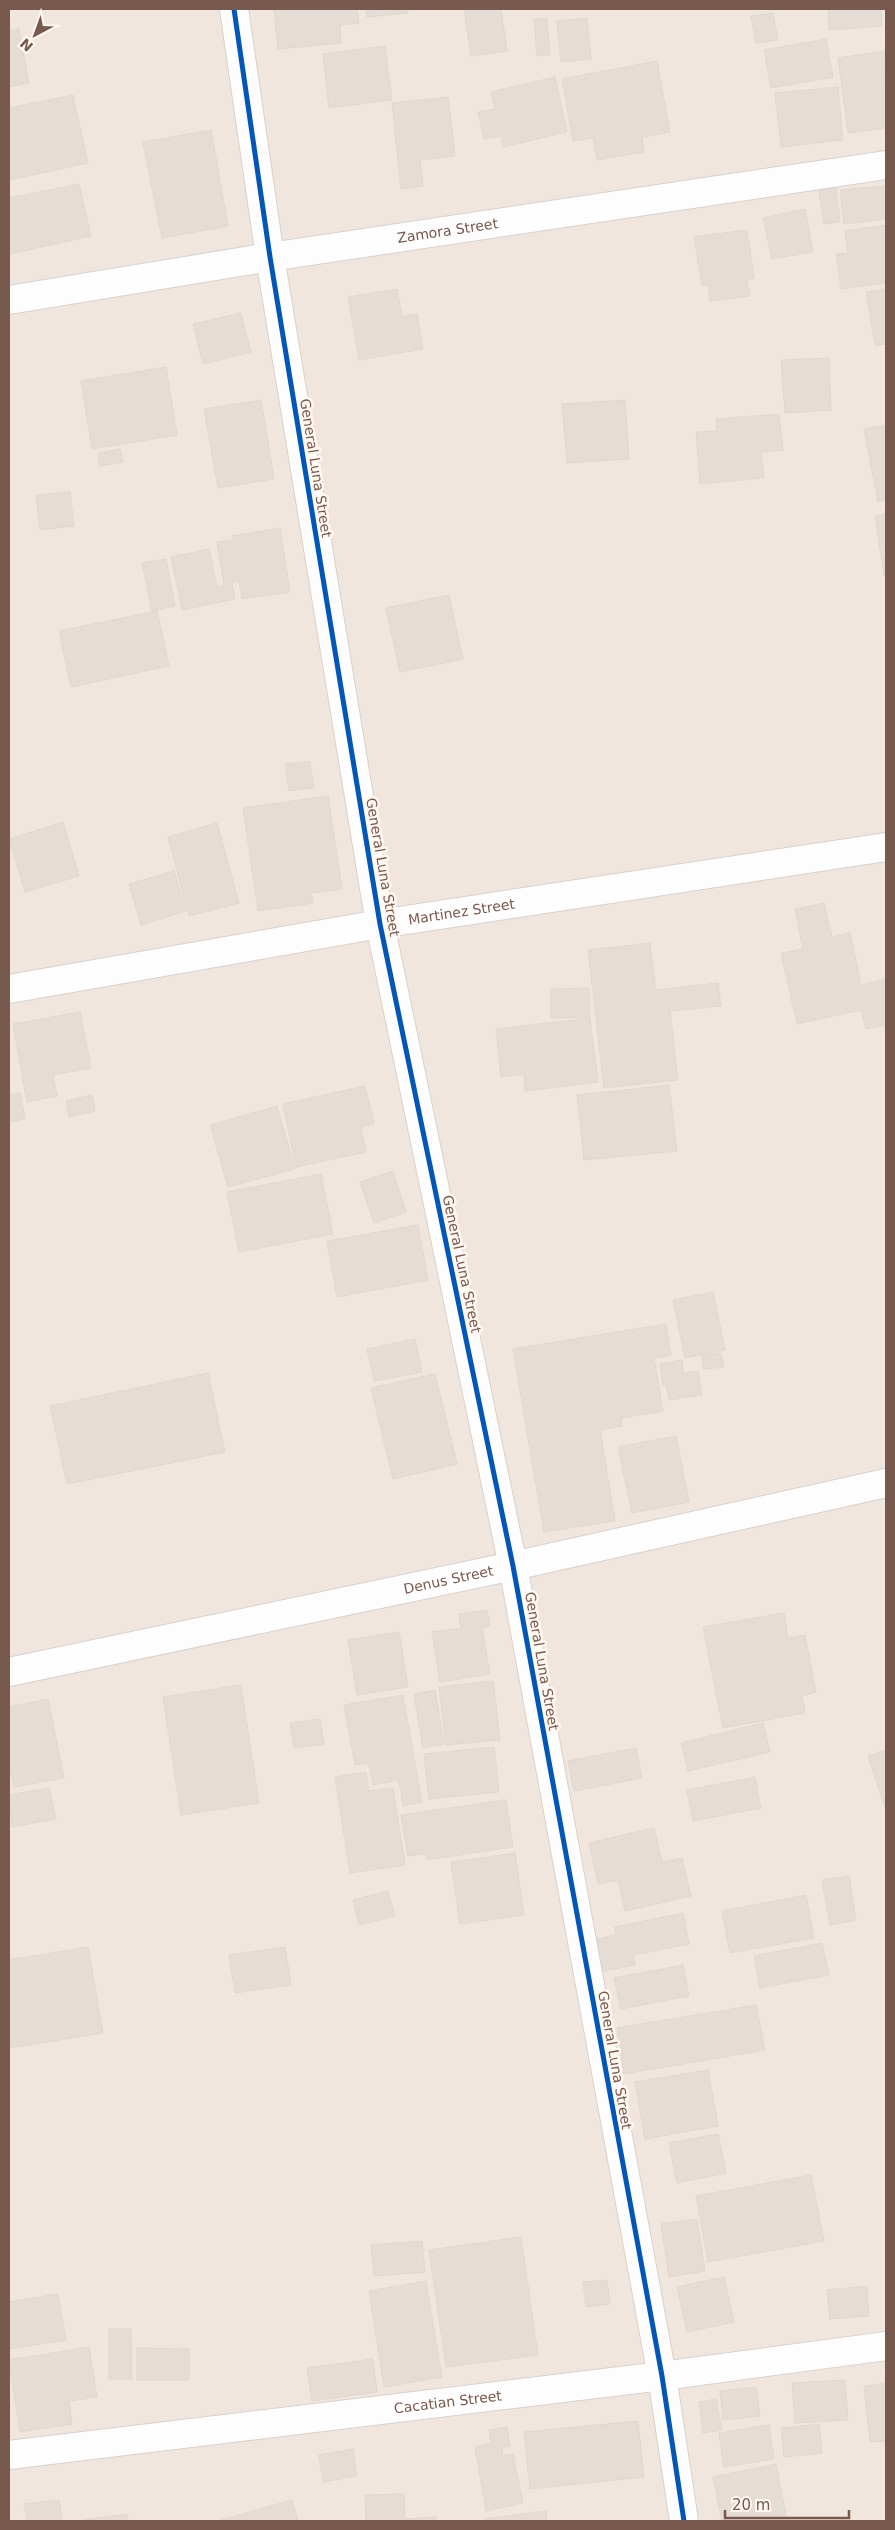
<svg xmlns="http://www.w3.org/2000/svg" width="895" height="2530" font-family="'DejaVu Sans',sans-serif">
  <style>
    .residential { fill: #f1e6dd }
    .building { fill: #e5dcd6; stroke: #e1d7d1 }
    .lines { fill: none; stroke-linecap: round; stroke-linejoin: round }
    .street-casing { stroke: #d8d1cc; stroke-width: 30 }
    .street { stroke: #fefdfd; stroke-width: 28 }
    .cycleway-casing { stroke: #fff8f2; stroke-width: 8 }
    .cycleway { stroke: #0057b8; stroke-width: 5 }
    .labels { text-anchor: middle; stroke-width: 5; stroke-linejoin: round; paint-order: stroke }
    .street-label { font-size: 14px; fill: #78594d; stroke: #fff8f2 }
  </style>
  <rect width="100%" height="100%" fill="#f8f4ef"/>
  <path class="residential" d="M9,9H886V2521H9Z"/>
  <path class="building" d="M274,9H357L359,23L340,25L341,43L278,49Z
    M366,9H408V13L367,17Z
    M464,9H501L507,51L471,56Z
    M828,9H881L882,26L829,30Z
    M773,13L778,40L756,43L751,16Z
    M587,18L591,59L561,62L557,21Z
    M534,19H547L550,55L537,56Z
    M19,29L29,83L9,87V31Z
    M826,39L833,77L771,88L764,50Z
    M385,46L392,100L329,108L323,54Z
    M885,51L886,128L848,133L838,58Z
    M657,61L670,132L642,137L644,152L597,160L593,138L573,141L562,79Z
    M555,77L567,132L503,147L501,136L484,139L478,112L495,109L491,92Z
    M838,87L843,140L781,147L775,93Z
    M73,95L88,163L9,180V108Z
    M448,97L455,156L420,160L423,186L401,189L392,103Z
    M211,130L228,226L162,238L143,142Z
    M79,184L91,236L10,254L9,198Z
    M886,186V219L844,224L840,190Z
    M836,188L840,222L824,224L819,190Z
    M805,209L813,252L772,259L763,218Z
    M886,225V283L841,289L836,254L848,253L845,231Z
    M747,230L754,278L747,279L750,296L710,301L708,285L702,286L694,237Z
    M397,289L402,317L417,314L423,349L359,360L348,297Z
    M886,289V344L875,345L866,292Z
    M241,313L251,352L203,364L193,324Z
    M829,358L831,410L785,413L781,360Z
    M166,367L177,435L92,449L81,381Z
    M261,400L274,479L218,488L204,409Z
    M625,400L629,459L567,463L562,404Z
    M779,414L783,450L761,452L764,478L700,484L696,432L717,431L716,419Z
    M886,425V500L878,502L864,429Z
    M120,449L123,462L100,466L98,453Z
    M70,492L74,526L40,530L36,495Z
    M886,514V575L884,576L875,516Z
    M280,528L290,592L242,599L239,581L224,584L217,542L233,540L232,536Z
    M209,549L217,587L232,584L235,599L182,610L171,557Z
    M166,559L175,606L152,611L142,563Z
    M449,595L463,659L400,672L386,608Z
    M157,611L169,666L71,687L59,631Z
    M310,761L314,788L289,791L285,764Z
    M328,796L342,889L311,893L313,903L258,911L243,808Z
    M63,822L79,876L25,892L9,839Z
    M217,823L239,903L189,916L168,837Z
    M174,871L186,911L141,925L129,884Z
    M824,903L832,937L850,933L861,985L886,979V1025L866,1029L861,1010L797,1024L781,953L803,949L795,909Z
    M650,943L656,990L718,983L721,1006L670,1011L678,1080L604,1088L588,950Z
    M589,988L590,1017L551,1018V989Z
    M80,1012L91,1068L53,1075L57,1096L27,1102L13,1024Z
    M590,1018L598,1082L525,1091L524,1074L501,1077L496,1029Z
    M669,1085L677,1151L584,1160L577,1095Z
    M365,1086L374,1124L361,1127L366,1152L296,1167L283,1104Z
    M20,1093L25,1119L9,1122V1095Z
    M92,1095L95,1111L69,1117L66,1101Z
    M277,1106L295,1169L228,1187L210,1125Z
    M393,1171L406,1212L374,1223L360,1182Z
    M321,1174L333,1234L239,1252L227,1192Z
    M418,1225L428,1280L337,1297L327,1241Z
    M713,1292L725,1350L685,1358L673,1300Z
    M666,1324L671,1355L654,1358L663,1411L621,1418L622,1426L600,1430L615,1521L544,1532L513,1349Z
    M415,1339L422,1372L374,1381L367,1349Z
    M721,1353L724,1367L703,1369L702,1356Z
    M682,1360L683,1373L698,1371L702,1395L669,1400L666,1385H663L660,1364Z
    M208,1373L225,1452L67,1484L50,1406Z
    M435,1374L457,1464L393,1479L371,1388Z
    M676,1436L689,1502L632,1513L618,1447Z
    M487,1610L490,1626L482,1628L490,1674L440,1682L432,1632L461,1628L459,1614Z
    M784,1613L788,1638L805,1635L816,1692L802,1696L805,1713L723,1728L703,1627Z
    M399,1632L408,1687L357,1695L348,1640Z
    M493,1681L500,1740L446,1745L439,1687Z
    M241,1685L259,1803L181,1815L163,1697Z
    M435,1690L444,1744L423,1748L414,1694Z
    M403,1695L422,1802L403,1806L399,1780L373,1785L369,1763L355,1765L344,1705Z
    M48,1699L64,1778L14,1787L9,1764V1707Z
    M320,1719L324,1744L294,1748L290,1723Z
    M763,1723L770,1752L688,1771L681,1743Z
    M494,1747L499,1792L429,1799L424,1754Z
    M636,1748L642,1778L574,1791L568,1761Z
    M886,1750V1811L868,1756Z
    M366,1772L369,1791L393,1788L405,1865L350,1873L335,1777Z
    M755,1777L761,1808L693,1821L687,1790Z
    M49,1788L56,1819L12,1827L9,1795Z
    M506,1800L513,1847L427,1860L425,1854L408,1856L401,1815Z
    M654,1828L662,1862L682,1858L691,1896L625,1911L618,1880L598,1884L589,1843Z
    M515,1853L524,1915L460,1924L451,1862Z
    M849,1876L856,1920L830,1925L822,1880Z
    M388,1891L395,1916L359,1925L353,1900Z
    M806,1895L814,1938L730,1953L722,1911Z
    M683,1913L689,1944L634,1955L635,1965L598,1972L592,1940L616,1935L615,1927Z
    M822,1943L829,1975L760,1988L754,1956Z
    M88,1947L103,2033L9,2048V1960Z
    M285,1947L291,1985L235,1993L229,1955Z
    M683,1965L689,1996L621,2009L614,1978Z
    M756,2005L765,2050L624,2074L617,2028Z
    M708,2070L718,2126L645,2139L635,2082Z
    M718,2134L726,2173L677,2183L669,2143Z
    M811,2175L824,2241L708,2262L696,2196Z
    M697,2219L705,2271L669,2277L661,2224Z
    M521,2237L538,2355L446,2367L429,2250Z
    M422,2241L425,2272L374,2276L371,2245Z
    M724,2277L734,2322L687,2332L677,2287Z
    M607,2280L610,2304L586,2307L583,2282Z
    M426,2281L442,2377L384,2387L369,2291Z
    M867,2286L869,2316L830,2319L827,2290Z
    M58,2294L66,2340L9,2349V2302Z
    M109,2329H131L132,2379H109Z
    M89,2347L97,2397L69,2401L72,2424L20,2432L9,2360Z
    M137,2348L189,2349V2380H137Z
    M373,2359L377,2392L312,2401L307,2368Z
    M845,2380L848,2420L795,2423L792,2383Z
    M886,2383V2441L870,2442L864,2386Z
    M756,2387L760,2416L723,2420L720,2391Z
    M716,2399L722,2430L703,2433L699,2402Z
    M638,2421L644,2477L530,2489L524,2432Z
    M819,2424L822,2453L784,2457L781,2428Z
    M769,2425L774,2459L724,2467L719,2433Z
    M507,2427L510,2446L502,2448L503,2456L513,2454L523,2503L486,2511L475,2447L491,2443L489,2430Z
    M353,2449L357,2476L323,2482L319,2455Z
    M776,2464L787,2521H722L713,2477Z
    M404,2494L405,2519L436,2517V2521H366L365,2495Z
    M59,2500L62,2521H27L24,2504Z
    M292,2500L298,2521H218Z
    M546,2511L547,2521H485V2519Z
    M127,2514L128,2521H77Z"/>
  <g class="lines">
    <defs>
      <g id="street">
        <path d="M234,9L270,257L380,924L513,1566L662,2376L684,2521"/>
        <path id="s1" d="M9,300L270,257L886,165"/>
        <path id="s2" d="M9,989L380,924L886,847"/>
        <path id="s3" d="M9,1672L513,1566L886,1483"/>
        <path id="s4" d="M9,2455L662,2376L886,2346"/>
      </g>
    </defs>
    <use href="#street" class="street-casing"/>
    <use href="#street" class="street"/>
    <defs>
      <path id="cycleway" d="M234,9L270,257L380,924L513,1566L662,2376L684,2521"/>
    </defs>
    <use href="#cycleway" class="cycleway-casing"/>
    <use href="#cycleway" class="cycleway"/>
  </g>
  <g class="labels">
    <g class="street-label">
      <text dy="5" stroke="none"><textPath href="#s1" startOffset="444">Zamora Street</textPath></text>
      <text transform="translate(316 468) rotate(81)" y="5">General Luna Street</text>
      <text transform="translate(383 867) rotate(80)" y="5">General Luna Street</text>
      <text dy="5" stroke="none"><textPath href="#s2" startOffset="459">Martinez Street</textPath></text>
      <text transform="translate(462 1264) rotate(78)" y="5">General Luna Street</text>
      <text dy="5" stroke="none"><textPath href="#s3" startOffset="449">Denus Street</textPath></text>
      <text transform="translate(542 1661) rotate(80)" y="5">General Luna Street</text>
      <text transform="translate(615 2060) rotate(80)" y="5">General Luna Street</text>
      <text dy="5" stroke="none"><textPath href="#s4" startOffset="442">Cacatian Street</textPath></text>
    </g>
  </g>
  <rect width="895" height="2530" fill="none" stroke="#78594d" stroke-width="20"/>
  <g transform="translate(35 35) rotate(221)" stroke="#fff8f2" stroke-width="4" paint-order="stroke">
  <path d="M0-4L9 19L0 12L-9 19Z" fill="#78594d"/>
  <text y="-8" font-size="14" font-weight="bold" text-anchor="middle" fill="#78594d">N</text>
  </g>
  <path d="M725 2510v8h124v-8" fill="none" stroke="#78594d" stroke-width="2.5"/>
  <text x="732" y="2510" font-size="15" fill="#78594d" stroke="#fff8f2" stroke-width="4" paint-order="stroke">20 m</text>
</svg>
